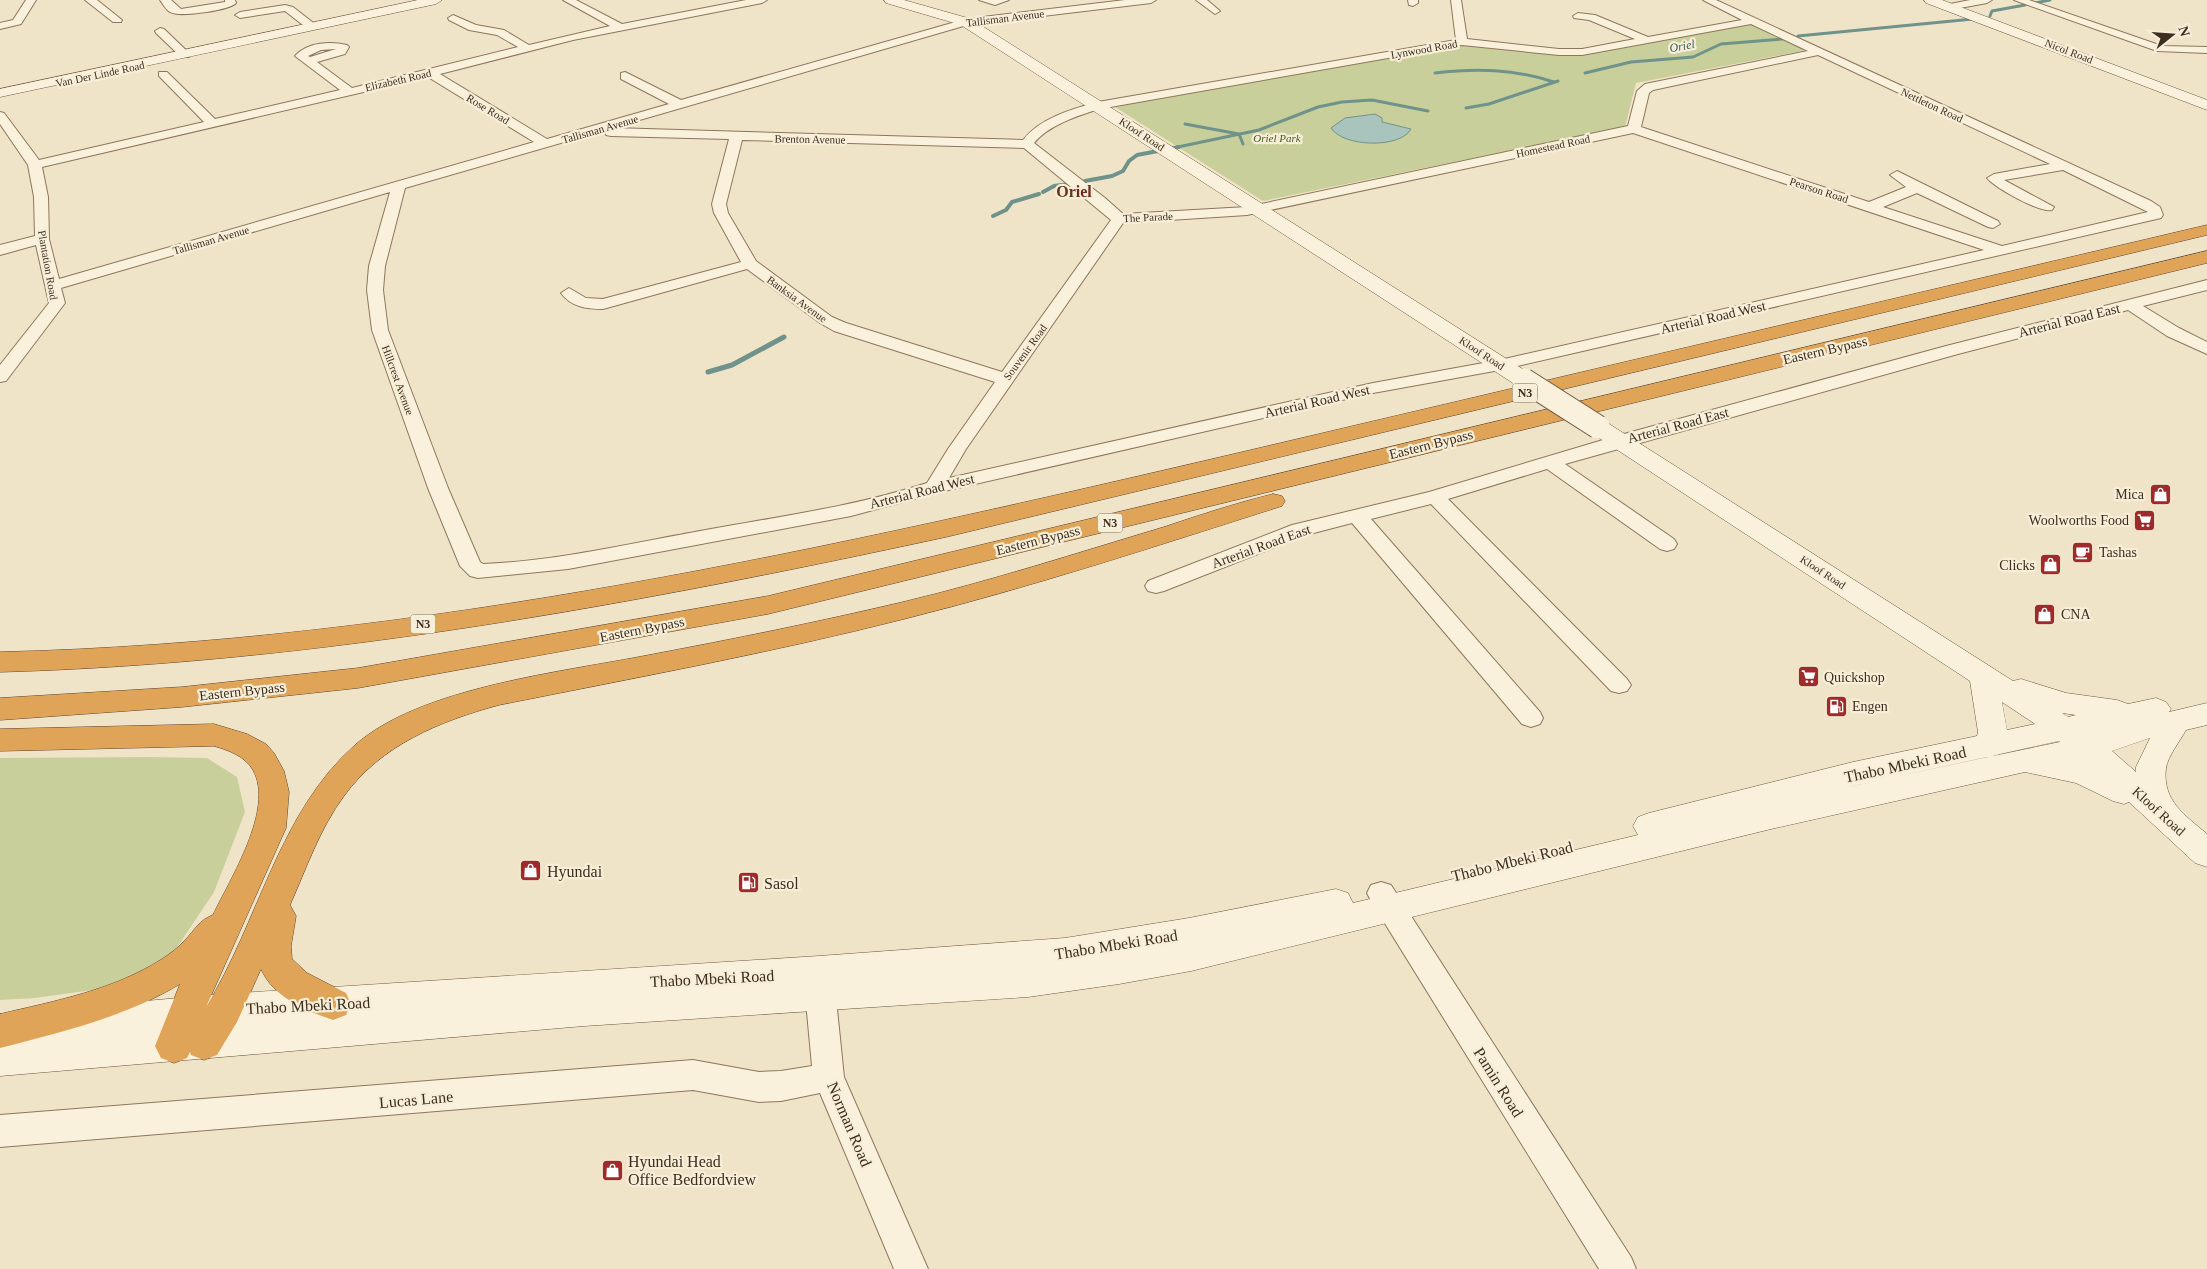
<svg xmlns="http://www.w3.org/2000/svg" width="2207" height="1269" font-family="'Times New Roman',serif">
  <style>
    .green { fill: #c9cf9b }
    .water { fill: #a9c4bc; stroke: #6f938a }
    .lines { fill: none; stroke-linecap: round; stroke-linejoin: round }
    .stream-far2 { stroke: #6f938a; stroke-width: 3 }
    .stream-far1 { stroke: #6f938a; stroke-width: 4 }
    .stream { stroke: #6f938a; stroke-width: 5 }
    .minor-casing { stroke: #8d765c; stroke-width: 2 }
    .secondary-casing { stroke: #6f573f; stroke-width: 1 }
    .motorway-casing { stroke: #5b4430; stroke-width: 1 }
    .minor { fill: #faf1dc; fill-rule: evenodd }
    .secondary { fill: #faf1dc; fill-rule: evenodd }
    .motorway { fill: #e0a458; fill-rule: evenodd }
    .secondary-bridge-casing { stroke: #6f573f; stroke-width: 25; stroke-linecap: butt }
    .secondary-bridge { stroke: #faf1dc; stroke-width: 23 }
    .labels { text-anchor: middle; stroke-width: 4.5; stroke-linejoin: round; paint-order: stroke }
    .far-street-label { font-size: 11px; fill: #3d2e20; stroke: #f7eed8 }
    .far-park-label { font-size: 11px; font-style: italic; fill: #4d5a26; stroke: #f7eed8 }
    .far-water-label { font-size: 12px; font-style: italic; fill: #2f5d5a; stroke: #f7eed8 }
    .shield { fill: #f7eed8; stroke: #756857; stroke-width: 1 }
    .shield-label { font-size: 12px; font-weight: bold; fill: #3d2e20 }
    .street-label { font-size: 14px; fill: #3d2e20; stroke: #f7eed8 }
    .poi-label { font-size: 14px; fill: #3d2e20; stroke: #f7eed8; text-anchor: start }
    .far-district-label { font-size: 16px; font-weight: bold; fill: #6b2e1e; stroke: #f7eed8 }
    .near-street-label { font-size: 16px; fill: #3d2e20; stroke: #f7eed8 }
    .near-poi-label { font-size: 16px; fill: #3d2e20; stroke: #f7eed8; text-anchor: start }
  </style>
  <rect width="100%" height="100%" fill="#f0e4c8"/>
  <path class="green" d="M1753,22L1807,50L1636,83L1625,127L1263,201L1115,107L1465,44L1582,54Z
    M148,757L207,758L237,777L245,812L214,892L170,958L121,986L35,998L0,1000V758Z"/>
  <path class="water" d="M1375,114L1382,118V122L1411,129C1400,149 1343,147 1331,128L1345,118Z"/>
  <g class="lines">
    <path class="stream-far2" d="M2035,3L2050,0
      M1990,16L1992,11L2025,5
      M1798,36L1973,19
      M1435,73C1477,68 1514,69 1554,82
      M1585,73L1631,62L1693,57L1721,44L1782,39
      M1466,108L1489,104L1558,81
      M1185,124L1239,134L1243,144
      M1173,148L1259,130L1318,107L1342,102L1372,100L1428,111"/>
    <path class="stream-far1" d="M1170,149L1179,147
      M1085,181L1112,176L1123,171L1129,161L1137,155L1158,151
      M1043,192L1054,186L1069,184
      M993,216L1006,210L1012,202L1039,194"/>
    <path class="stream" d="M708,372L732,365L784,337"/>
    <defs>
      <path id="minor" d="M26,0H36L21,24L0,29V23L13,20Z
        M85,0H97L122,20L121,22H113Z
        M160,0H171L181,9L225,2V0H235L236,3C230,10 179,18 170,12C166,10 163,4 160,0Z
        M563,0H576L622,24L746,0H767L762,3L573,40L440,74L547,139L669,104L621,79V73L625,72L681,100L966,19L1125,0H1156L1151,3L967,25L612,128L1023,140C1040,118 1072,109 1098,102L1456,40L1451,0H1461L1467,39L1559,49H1582L1635,39L1589,20L1574,18L1573,16L1578,13L1595,15L1648,37L1742,20L1703,0H1716L2151,201L2160,207L2163,215L2161,218L1500,370L1373,393L940,492L851,516L568,569L478,578L470,576L460,566L428,488L372,330L367,290L369,266L390,192L61,288L65,303L6,381L0,382V365L49,303L36,245L0,255V245L35,236L34,197L28,165L0,124V112L4,113L39,160L204,122L159,76V72H167L215,119L340,90L295,56C307,42 331,41 347,45L349,47L345,54L317,62L352,88L518,47L497,35L469,30L449,20L448,18L453,15L476,25L504,30L529,45L610,26ZM1751,24L1808,51L1645,84L1637,91L1628,126L1247,207L1123,214L1105,198L1034,143C1049,125 1077,116 1099,109L1462,45L1559,55H1582ZM336,49L310,57L308,56L321,50ZM1818,55L2050,164L1994,174L1987,178C1995,188 2040,213 2052,210L2054,207L2004,180L2063,170L2148,212L2002,246L1883,207L1917,193L1988,227L1993,228L2000,224L1998,221L1897,171L1890,175L1906,187L1869,202L1641,127L1649,93L1653,90ZM428,77L534,142L59,279L49,239L48,197L42,167ZM606,130V135L611,136L729,139L712,204L714,213L741,262L603,299L586,298L569,288L561,293C571,307 587,309 603,309L747,269L820,323L834,331L995,382L948,449L927,483C853,507 776,517 700,531C628,544 556,561 483,564L480,562L448,488L388,330L383,290L385,266L405,188ZM1633,133L1984,250L1500,360L1373,383L949,478L966,449L1123,223L1247,215ZM742,140L1024,148L1111,220L1002,372L846,323L832,317L756,261L728,213L726,204Z
        M979,0H1009L995,5Z
        M1196,0H1207L1220,11L1215,14Z
        M1408,0H1418V3L1413,6L1409,5Z
        M1970,0H1992L1987,3L1949,10L1944,7L1945,5Z
        M2014,0H2029L2162,46L2207,47V53L2157,51Z
        M285,5L293,7L316,25V29H308L285,11L240,18L235,15L240,12Z
        M160,28L164,29L189,53V57H181L156,33L155,31Z
        M2207,280V290L2143,306L2179,328L2207,342V354L2167,336L2128,310L1958,354L1565,464L1674,539L1677,544L1674,549L1667,551L1660,549L1547,469L1448,499L1627,679L1631,685L1627,691L1619,693L1611,691L1431,504L1371,519L1540,712L1543,718L1540,724L1531,727L1522,724L1352,523L1306,535L1164,591L1156,593L1148,591L1145,586L1148,581L1292,525L1429,492L1613,437L1946,346Z
        M1381,882L1391,885L1631,1257L1636,1269H1599L1371,901L1367,893L1371,885Z
        M819,967L829,971L834,980L844,1077L928,1269H894L820,1093L781,1101L759,1102L693,1090L0,1147V1115L693,1060L759,1072L781,1071L812,1066L804,980L809,971Z"/>
      <path id="secondary" d="M418,0H442L436,4L0,97V89Z
        M884,0H904L971,19L1532,375L1535,380L1532,385L1524,386L1516,385L961,25L886,3Z
        M1924,0H1942L2207,100V110L1926,3Z
        M1598,420L1606,422L2013,681L2021,679L2066,693L2117,700L2128,704L2156,698L2166,702L2171,709L2169,712L2207,703V725L2186,730C2180,741 2168,756 2166,768C2162,801 2185,815 2207,834V867L2195,863L2129,802L2124,804L2113,801L2076,783L2025,772L1771,829L1191,971L1119,984L1028,997L584,1026L0,1076V1014L224,994L819,956L1065,938L1189,918L1336,889L1348,893L1353,903L1638,835L1633,826L1638,817L1649,813L1853,762L1977,736L1978,732L1970,681L1590,432L1587,427L1590,422ZM2002,702L2035,724L2007,730ZM2062,713L2076,715L2068,717ZM2150,738L2136,767V772L2112,751ZM2059,741L2060,742L1993,756L2000,754ZM1987,757H1988L1848,787L1853,786Z"/>
      <path id="motorway" d="M2207,225V235L946,537C635,604 319,663 0,672V652C419,642 831,548 1238,453C1561,377 1884,301 2207,225Z
        M2207,251V263L768,614L358,688L182,707L0,720V698L182,687L358,668L768,596Z
        M1273,494L1282,496L1285,501L1282,506C1156,546 1032,587 904,619C770,653 634,678 499,705C440,721 381,745 344,796C320,828 306,869 290,905L296,916L291,946L292,959L307,973L346,993L351,1004L346,1015L333,1020C305,1010 274,998 261,969L237,1022L217,1055L204,1060L191,1055L190,1052L187,1058L174,1063L161,1058L155,1046L180,984C125,1017 62,1032 0,1048V1014C55,1001 114,990 162,959C170,954 179,947 185,940C195,930 199,920 213,915C230,879 275,809 253,770C245,756 228,750 214,746L0,751V729L214,724L247,734L266,744L274,753L284,771L289,792L286,828L206,1007C259,922 278,813 355,745C421,687 563,672 649,655C734,639 818,622 903,602C991,581 1077,553 1164,527C1200,515 1236,503 1273,494Z"/>
    </defs>
    <use href="#minor" class="minor-casing"/>
    <use href="#secondary" class="secondary-casing"/>
    <use href="#motorway" class="motorway-casing"/>
    <use href="#minor" class="minor"/>
    <use href="#secondary" class="secondary"/>
    <use href="#motorway" class="motorway"/>
    <defs>
      <path id="secondary-bridge" d="M1524,380L1598,427"/>
    </defs>
    <use href="#secondary-bridge" class="secondary-bridge-casing"/>
    <use href="#secondary-bridge" class="secondary-bridge"/>
  </g>
  <defs>
    <symbol id="shop-square" viewBox="-11 -11 22 22"><rect x="-9" y="-9" width="18" height="18" rx="4" fill="#9e2a2b" stroke="#f7eed8"/><path d="M-5-2.5h2.3a2.7 3.5 0 0 1 5.4 0H5L5.5 6h-11ZM-1.5-2.5h3a1.5 2.3 0 0 0-3 0Z" fill="#fff"/></symbol>
    <symbol id="supermarket-square" viewBox="-11 -11 22 22"><rect x="-9" y="-9" width="18" height="18" rx="4" fill="#9e2a2b" stroke="#f7eed8"/><path d="M-6-5.5h2.5l.6 2H6L4.5 2H-2.5L-4.4-4H-6ZM-1.5 3.2a1.3 1.3 0 1 0 .1 0ZM3 3.2a1.3 1.3 0 1 0 .1 0Z" fill="#fff"/></symbol>
    <symbol id="cafe-square" viewBox="-11 -11 22 22"><rect x="-9" y="-9" width="18" height="18" rx="4" fill="#9e2a2b" stroke="#f7eed8"/><path d="M-5.5-4.5H6V0H3Q3 3.5 0 3.5H-2.5Q-5.5 3.5-5.5 0ZM3-3.2v2h1.7v-2ZM-6 4.5H4V6H-6Z" fill="#fff"/></symbol>
    <symbol id="fuel-square" viewBox="-11 -11 22 22"><rect x="-9" y="-9" width="18" height="18" rx="4" fill="#9e2a2b" stroke="#f7eed8"/><path d="M-5.5-6h7V0h2V4h1.3V-2.5L3-4.5l.8-.8L6-3V5H2.5V1h-1V6h-7ZM-4.2-4.7v3.2H.2V-4.7Z" fill="#fff"/></symbol>
  </defs>
  <g fill-rule="evenodd">
    <use href="#shop-square" x="2148" y="482" width="25" height="25"/>
    <use href="#supermarket-square" x="2132" y="508" width="25" height="25"/>
    <use href="#cafe-square" x="2070" y="540" width="25" height="25"/>
    <use href="#shop-square" x="2038" y="552" width="25" height="25"/>
    <use href="#shop-square" x="2032" y="602" width="25" height="25"/>
    <use href="#supermarket-square" x="1796" y="664" width="25" height="25"/>
    <use href="#fuel-square" x="1824" y="694" width="25" height="25"/>
    <use href="#shop-square" x="518" y="858" width="25" height="25"/>
    <use href="#fuel-square" x="736" y="870" width="25" height="25"/>
    <use href="#shop-square" x="600" y="1158" width="25" height="25"/>
  </g>
  <g class="labels">
    <g class="far-street-label">
      <text transform="translate(1005 18) rotate(-7)" y="4">Tallisman Avenue</text>
      <text transform="translate(1424 49) rotate(-10)" y="4">Lynwood Road</text>
      <text transform="translate(2069 51) rotate(21)" y="4">Nicol Road</text>
      <text transform="translate(100 74) rotate(-12)" y="4">Van Der Linde Road</text>
      <text transform="translate(398 80) rotate(-13)" y="4">Elizabeth Road</text>
      <text transform="translate(1932 105) rotate(25)" y="4">Nettleton Road</text>
      <text transform="translate(488 109) rotate(31)" y="4">Rose Road</text>
      <text transform="translate(600 129) rotate(-16)" y="4">Tallisman Avenue</text>
      <text transform="translate(1142 134) rotate(33)" y="4">Kloof Road</text>
      <text transform="translate(810 139) rotate(1)" y="4">Brenton Avenue</text>
      <text transform="translate(1553 146) rotate(-12)" y="4">Homestead Road</text>
      <text transform="translate(1819 190) rotate(18)" y="4">Pearson Road</text>
      <text transform="translate(1148 217) rotate(-3)" y="4">The Parade</text>
      <text transform="translate(211 240) rotate(-16)" y="4">Tallisman Avenue</text>
      <text transform="translate(48 265) rotate(80)" y="4">Plantation Road</text>
      <text transform="translate(797 299) rotate(36)" y="4">Banksia Avenue</text>
      <text transform="translate(1025 352) rotate(-54)" y="4">Souvenir Road</text>
      <text transform="translate(1482 353) rotate(33)" y="4">Kloof Road</text>
      <text transform="translate(398 380) rotate(70)" y="4">Hillcrest Avenue</text>
      <text transform="translate(1823 572) rotate(33)" y="4">Kloof Road</text>
    </g>
    <g class="far-park-label">
      <text x="1277" y="142">Oriel Park</text>
    </g>
    <g class="far-water-label">
      <text transform="translate(1682 46) rotate(-10)" y="4">Oriel</text>
    </g>
    <g class="shield">
      <rect x="1512.5" y="383.5" width="25" height="19" rx="4"/>
      <rect x="1097.5" y="513.5" width="25" height="19" rx="4"/>
      <rect x="410.5" y="614.5" width="25" height="19" rx="4"/>
    </g>
    <g class="shield-label">
      <text x="1525" y="397">N3</text>
      <text x="1110" y="527">N3</text>
      <text x="423" y="628">N3</text>
    </g>
    <g class="street-label">
      <text transform="translate(1713 317) rotate(-13)" y="5">Arterial Road West</text>
      <text transform="translate(2069 320) rotate(-14)" y="5">Arterial Road East</text>
      <text transform="translate(1825 350) rotate(-13)" y="5">Eastern Bypass</text>
      <text transform="translate(1317 401) rotate(-13)" y="5">Arterial Road West</text>
      <text transform="translate(1678 425) rotate(-15)" y="5">Arterial Road East</text>
      <text transform="translate(1431 444) rotate(-14)" y="5">Eastern Bypass</text>
      <text transform="translate(922 491) rotate(-14)" y="5">Arterial Road West</text>
      <text transform="translate(1038 540) rotate(-14)" y="5">Eastern Bypass</text>
      <text transform="translate(1261 546) rotate(-20)" y="5">Arterial Road East</text>
      <text transform="translate(642 629) rotate(-11)" y="5">Eastern Bypass</text>
      <text transform="translate(242 691) rotate(-6)" y="5">Eastern Bypass</text>
      <text transform="translate(2159 811) rotate(42)" y="5">Kloof Road</text>
    </g>
    <g class="poi-label">
      <text x="2144" y="499" text-anchor="end">Mica</text>
      <text x="2129" y="525" text-anchor="end">Woolworths Food</text>
      <text x="2099" y="557">Tashas</text>
      <text x="2035" y="570" text-anchor="end">Clicks</text>
      <text x="2061" y="619">CNA</text>
      <text x="1824" y="682">Quickshop</text>
      <text x="1852" y="711">Engen</text>
    </g>
    <g class="far-district-label">
      <text x="1074" y="197">Oriel</text>
    </g>
    <g class="near-street-label">
      <text transform="translate(1905 764) rotate(-12)" y="6">Thabo Mbeki Road</text>
      <text transform="translate(1512 861) rotate(-14)" y="6">Thabo Mbeki Road</text>
      <text transform="translate(1116 944) rotate(-9)" y="6">Thabo Mbeki Road</text>
      <text transform="translate(712 978) rotate(-3)" y="6">Thabo Mbeki Road</text>
      <text transform="translate(308 1005) rotate(-3)" y="6">Thabo Mbeki Road</text>
      <text transform="translate(1499 1082) rotate(58)" y="6">Pamin Road</text>
      <text transform="translate(416 1099) rotate(-5)" y="6">Lucas Lane</text>
      <text transform="translate(850 1124) rotate(67)" y="6">Norman Road</text>
    </g>
    <g class="near-poi-label">
      <text x="547" y="877">Hyundai</text>
      <text x="764" y="889">Sasol</text>
      <text x="628" y="1167">Hyundai Head<tspan x="628" dy="18">Office Bedfordview</tspan></text>
    </g>
  </g>
  <g transform="translate(2172 35) rotate(73)" stroke="#f7eed8" stroke-width="4" paint-order="stroke">
  <path d="M0-4L9 19L0 12L-9 19Z" fill="#3d2e20"/>
  <text y="-8" font-size="14" font-weight="bold" text-anchor="middle" fill="#3d2e20">N</text>
  </g>
</svg>
